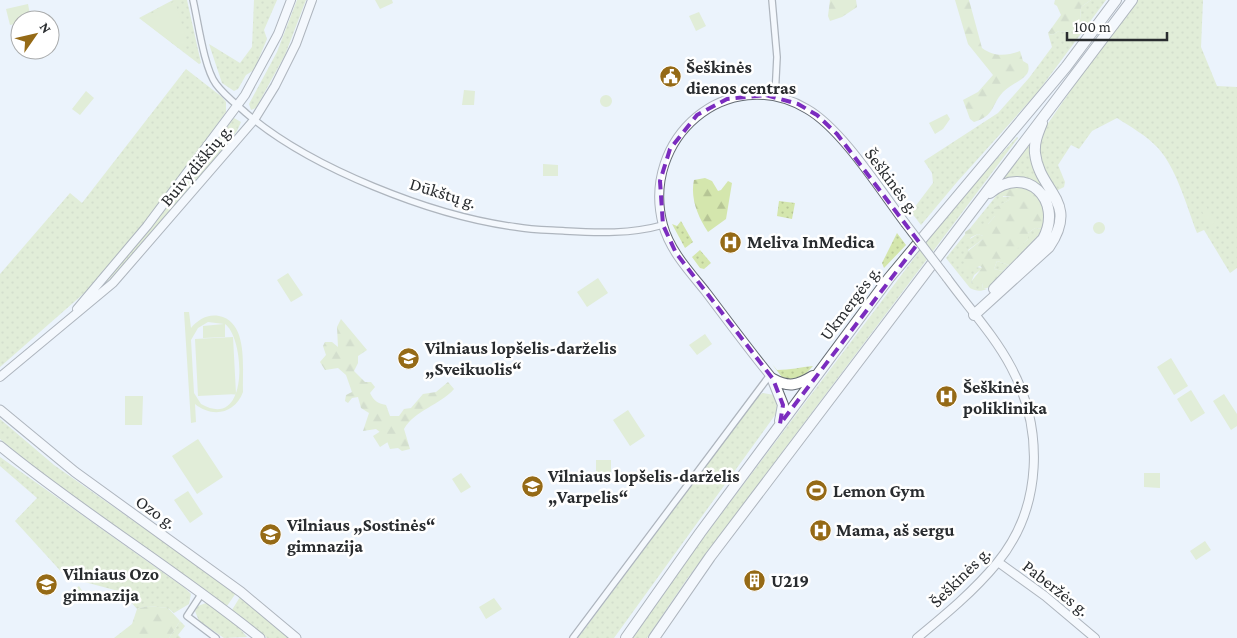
<svg xmlns="http://www.w3.org/2000/svg" width="1237" height="638" font-family="'Crimson Pro',serif">
  <style>
    .grass { fill: url(#grass-dots) }
    .forest { fill: url(#forest-firs) }
    .park { fill: #d4e6ad; fill-rule: evenodd }
    .lines { fill: none; stroke-linecap: round; stroke-linejoin: round }
    .street-casing { stroke: #646b73; stroke-width: 8 }
    .secondary-casing { stroke: #646b73; stroke-width: 10 }
    .primary-casing { stroke: #646b73; stroke-width: 11 }
    .highway-casing { stroke: #646b73; stroke-width: 12 }
    .street { stroke: #fff; stroke-width: 5.5 }
    .secondary { stroke: #fff; stroke-width: 8 }
    .primary { stroke: #fff; stroke-width: 9 }
    .highway { stroke: #fff; stroke-width: 10 }
    .secondary-bridge-casing { stroke: #646b73; stroke-width: 10; stroke-linecap: butt }
    .secondary-bridge { stroke: #fff; stroke-width: 8 }
    .marked { fill: none; stroke: #7b2cbf; stroke-width: 4; stroke-dasharray: 10 6; stroke-linejoin: round }
    .labels { text-anchor: middle; stroke-width: 5; stroke-linejoin: round; paint-order: stroke }
    .poi-label { font-size: 18px; font-weight: bold; fill: #292c2f; stroke: #fff; text-anchor: start }
    .street-label { font-size: 18px; fill: #292c2f; stroke: #fff }
  </style>
  <defs>
    <pattern id="grass-dots" width="8" height="8" patternUnits="userSpaceOnUse" patternTransform="scale(1.25)"><rect width="8" height="8" fill="#d4e6ad"/><path d="M2 2h.1M6 6h.1" fill="none" stroke="#b6c595" stroke-width="1.8" stroke-linecap="round"/></pattern>
    <pattern id="forest-firs" width="22" height="20" patternUnits="userSpaceOnUse" patternTransform="scale(1.25)"><rect width="22" height="20" fill="#d4e6ad"/><path d="M5 1l3.5 6h-7zM16 11l3.5 6h-7z" fill="#b6c595"/></pattern>
  </defs>
  <rect width="100%" height="100%" fill="#ebf3fc"/>
  <path class="grass" d="M173,0H187L201,63L199,64L139,18Z
    M254,0H277L264,30L267,39L254,70L246,75L238,89L234,91L222,83L209,44L240,63L252,47Z
    M297,0H306L285,55L256,108L251,110L249,104L277,52Z
    M1091,0H1106L1037,93L957,182L921,225L911,212L933,183L932,173L924,161L998,113L1029,78L1052,47L1048,33L1052,35L1059,31L1070,32L1080,20L1081,7Z
    M1138,0H1203L1201,47L1217,86L1237,87V268L1230,273L1204,230L1197,233C1187,207 1177,169 1158,148C1147,136 1131,127 1117,118L1092,131L1079,149L1071,145L1058,165L1065,182L1064,187L1056,191L1039,157L1040,135L1084,71Z
    M186,69L222,97L226,102V112L151,215L90,288L0,367V274L70,193L82,203Z
    M234,118L241,122L237,131L168,217L89,301L154,224Z
    M1017,137L1018,138L687,579L647,638H633L700,542L958,200Z
    M1031,143L1057,210L1053,233L1050,235C1061,211 1050,183 1022,178C1016,177 1009,179 1003,179Z
    M1001,190L1003,197L1012,196L1009,200L995,208V216L988,224H977L970,239L978,234L983,236V239L968,250L975,267L983,268L974,275L971,283H982L983,289H987C980,292 976,291 970,288L946,258Z
    M779,201L795,203L792,219L777,216Z
    M681,221L693,242L685,248L672,224L677,226Z
    M1035,228L1044,229L1018,258L1015,250L1028,239V233Z
    M897,233L906,245L884,268L882,263Z
    M700,250L711,263L704,269L700,268L692,257Z
    M997,261L1009,265L1003,271L994,269Z
    M772,364L777,370C790,370 801,367 813,366L800,380H784Z
    M763,393L774,395L779,400L778,411L614,638H578L758,396Z
    M0,419L54,465L236,593L227,606L33,467L0,439Z
    M0,457L185,588L191,594L189,604L174,613L168,608L148,606L137,609L122,592L66,577L15,521L37,498L0,466Z
    M240,597L290,638H267L232,610Z
    M206,603L237,625L247,637L224,638L199,621L195,611L198,606Z
    M180,621L185,626L178,635L181,638H169Z"/>
  <path class="forest" d="M830,0H856L857,7L842,17L830,21L828,16Z
    M955,0H969L982,48C994,57 1007,56 1020,51L1023,61L1028,64C1029,68 1029,72 1026,75C1020,82 1010,85 1003,92C991,105 995,116 974,122L970,119L963,100L978,92L993,75L968,44Z
    M1055,0H1091L1081,7L1080,20L1070,32L1059,31L1052,35L1048,33L1061,15L1057,6L1054,4Z
    M705,178L712,181L718,191L721,190L728,181L732,183L726,219L708,232C698,217 690,198 694,180Z
    M1021,186L1031,190L1045,203L1044,229L1035,228L1028,233V239L1016,250L1019,260L1017,264L1009,265L997,261L994,269L1003,271C1002,279 991,288 983,289L982,283L973,285L971,282L982,268L980,266L968,271L965,270L963,255L983,239V236L978,234L965,240V232L977,224H988L995,216L994,208L1009,200L1011,196H1001V190Z
    M341,319L367,350L358,356V363L354,371L365,382H371L375,387L370,393C374,401 377,403 386,405L390,416H399L404,409L411,408L423,394L436,392L448,382L454,389C440,405 415,410 404,429L410,449L402,451L398,448L390,449L385,436L376,429L363,431L369,413L361,408L358,397L352,398L348,403L345,401L346,395L352,392L346,375L338,368L325,370L320,362L326,355L323,346L325,342H332L338,347L337,327Z
    M148,606L168,608L180,621L169,638H114L132,624L137,609Z"/>
  <path class="park" d="M375,0H392L393,3L380,9Z
    M175,1L188,45L180,49L141,19Z
    M28,4L31,20H20V23L10,25L6,9Z
    M699,12L706,26L696,31L689,16Z
    M464,90L475,91L474,105H462Z
    M86,91L94,98L80,115L72,109Z
    M600 101a6 6 0 1 1 12 0a6 6 0 1 1-12 0Z
    M947,114L950,119L943,129L935,134L929,123Z
    M543,164L558,165V176H543Z
    M1206,206L1215,223L1209,226L1201,209Z
    M1093 228a6 6 0 1 1 12 0a6 6 0 1 1-12 0Z
    M288,273L303,295L291,302L277,280Z
    M598,278L608,293L587,307L577,292Z
    M184,312H189L191,328C198,320 207,314 219,316C249,322 242,369 243,392C235,414 212,418 195,404L196,422L191,423ZM208,322L224,324L203,326V338L225,337V324C245,338 250,432 201,404L194,393L191,340L198,328Z
    M705,334L712,344L697,355L689,345Z
    M233,337L236,394L198,396L195,339Z
    M1171,358L1188,386L1174,395L1157,367Z
    M1191,390L1205,413L1191,422L1177,399Z
    M1224,394L1237,414V426L1231,430L1213,401Z
    M125,396H143L142,425H125Z
    M628,410L645,436L630,446L613,420Z
    M384,429L391,440L380,447L373,436Z
    M198,439L223,477L197,494L172,456Z
    M596,460H611V473H596Z
    M461,473L471,487L461,493L452,479Z
    M1144,473H1160V488L1144,487Z
    M188,491L203,514L190,523L174,500Z
    M1205,541L1211,550L1196,560L1190,551Z
    M79,586L85,595L71,605L65,596Z
    M494,598L502,609L486,619L479,607Z"/>
  <g class="lines">
    <defs>
      <path id="street" d="M193,0C198,21 204,68 216,84C224,95 236,104 246,113C310,168 432,216 516,227C532,230 549,230 565,231C598,233 631,234 663,225
        M772,0L777,57L775,97
        M202,593L187,616L216,638
        M573,638L770,375"/>
      <path id="secondary" d="M77,309L147,226L245,95L278,34L291,0
        M0,377L113,283L254,120L275,86L296,44L312,0
        M773,379C750,351 728,321 706,292C690,272 670,251 663,225C640,139 727,62 807,109C842,129 880,190 905,223
        M998,562L1045,596L1095,638
        M917,638C945,615 974,591 997,563C1043,507 1044,429 1011,367C994,335 968,307 947,278"/>
      <path id="primary" d="M0,410L75,472L241,592L296,638
        M0,446C83,514 176,570 260,638"/>
      <path id="highway" d="M990,193C1026,163 1064,200 1043,239L994,289
        M974,315L1049,247C1080,201 1039,192 1035,153C1034,142 1038,133 1042,123
        M773,379C789,388 798,385 813,376
        M773,380L783,405L780,421
        M626,638L700,533L889,278L1066,67L1116,0
        M654,638L710,557L1132,0"/>
    </defs>
    <use href="#street" class="street-casing"/>
    <use href="#secondary" class="secondary-casing"/>
    <use href="#primary" class="primary-casing"/>
    <use href="#highway" class="highway-casing"/>
    <use href="#street" class="street"/>
    <use href="#secondary" class="secondary"/>
    <use href="#primary" class="primary"/>
    <use href="#highway" class="highway"/>
    <defs>
      <path id="secondary-bridge" d="M905,223L947,278"/>
    </defs>
    <use href="#secondary-bridge" class="secondary-bridge-casing"/>
    <use href="#secondary-bridge" class="secondary-bridge"/>
  </g>
  <path d="M0 0H1237V638H0ZM766,95L798,104L817,115L837,134L919,242L780,424L783,405L773,379L676,253L663,225L660,181L670,149L697,115L727,99Z" fill="#ebf3fc" fill-opacity=".55" fill-rule="evenodd"/>
  <path class="marked" d="M766,95L798,104L817,115L837,134L919,242L780,424L783,405L773,379L676,253L663,225L660,181L670,149L697,115L727,99Z"/>
  <defs>
    <symbol id="civic-disc" viewBox="-11 -11 22 22"><circle r="9.5" fill="#956a16" stroke="#fff"/><path d="M-.6-6.5H3V-4.5H.6V-3L4-1V1h2V6H-6V1h2V-1L-.6-3ZM-1.2 2.5V6h2.4V2.5Z" fill="#fff"/></symbol>
    <symbol id="hospital-disc" viewBox="-11 -11 22 22"><circle r="9.5" fill="#956a16" stroke="#fff"/><path d="M-5-5h3v3.5h4V-5h3V5h-3V1.5h-4V5h-3Z" fill="#fff"/></symbol>
    <symbol id="school-disc" viewBox="-11 -11 22 22"><circle r="9.5" fill="#956a16" stroke="#fff"/><path d="M0-5L7-2L0 1L-7-2ZM-4 1L0 2.5L4 1V4Q0 6-4 4Z" fill="#fff"/></symbol>
    <symbol id="stadium-disc" viewBox="-11 -11 22 22"><circle r="9.5" fill="#956a16" stroke="#fff"/><path d="M0-5a6.5 5 0 1 0 0 10a6.5 5 0 1 0 0-10ZM-3.5-1.8h7v3.6h-7Z" fill="#fff"/></symbol>
    <symbol id="building-disc" viewBox="-11 -11 22 22"><circle r="9.5" fill="#956a16" stroke="#fff"/><path d="M-4-6H4V6H1V3H-1V6H-4ZM-2.5-4.3h1.7v1.8h-1.7ZM.8-4.3h1.7v1.8H.8ZM-2.5-1h1.7V.8h-1.7ZM.8-1h1.7V.8H.8Z" fill="#fff"/></symbol>
  </defs>
  <g fill-rule="evenodd">
    <use href="#civic-disc" x="658" y="64" width="25" height="25"/>
    <use href="#hospital-disc" x="718" y="230" width="25" height="25"/>
    <use href="#school-disc" x="396" y="346" width="25" height="25"/>
    <use href="#hospital-disc" x="934" y="384" width="25" height="25"/>
    <use href="#school-disc" x="520" y="474" width="25" height="25"/>
    <use href="#stadium-disc" x="804" y="478" width="25" height="25"/>
    <use href="#hospital-disc" x="808" y="518" width="25" height="25"/>
    <use href="#school-disc" x="258" y="522" width="25" height="25"/>
    <use href="#building-disc" x="742" y="568" width="25" height="25"/>
    <use href="#school-disc" x="34" y="572" width="25" height="25"/>
  </g>
  <g class="labels">
    <g class="poi-label">
      <text x="686" y="73">Šeškinės<tspan x="686" dy="21">dienos centras</tspan></text>
      <text x="747" y="248">Meliva InMedica</text>
      <text x="425" y="354">Vilniaus lopšelis-darželis<tspan x="425" dy="21">„Sveikuolis“</tspan></text>
      <text x="963" y="393">Šeškinės<tspan x="963" dy="21">poliklinika</tspan></text>
      <text x="548" y="482">Vilniaus lopšelis-darželis<tspan x="548" dy="21">„Varpelis“</tspan></text>
      <text x="833" y="497">Lemon Gym</text>
      <text x="287" y="531">Vilniaus „Sostinės“<tspan x="287" dy="21">gimnazija</tspan></text>
      <text x="836" y="536">Mama, aš sergu</text>
      <text x="63" y="580">Vilniaus Ozo<tspan x="63" dy="21">gimnazija</tspan></text>
      <text x="771" y="587">U219</text>
    </g>
    <g class="street-label">
      <text transform="translate(196 165) rotate(-50)" y="6">Buivydiškių g.</text>
      <text transform="translate(892 181) rotate(53)" y="6">Šeškinės g.</text>
      <text transform="translate(443 193) rotate(17)" y="6">Dūkštų g.</text>
      <text transform="translate(850 303) rotate(-53)" y="6">Ukmergės g.</text>
      <text transform="translate(156 512) rotate(35)" y="6">Ozo g.</text>
      <text transform="translate(960 577) rotate(-45)" y="6">Šeškinės g.</text>
      <text transform="translate(1056 588) rotate(38)" y="6">Paberžės g.</text>
    </g>
  </g>
  <g transform="translate(35 35) rotate(56)"><circle r="24" fill="#ffffff" stroke="#a9abac"/>
  <path d="M0-4L9 19L0 12L-9 19Z" fill="#956a16"/>
  <text y="-8" font-size="14" font-weight="bold" text-anchor="middle" fill="#292c2f">N</text>
  </g>
  <path d="M1067 32v8h100v-8" fill="none" stroke="#292c2f" stroke-width="2.5"/>
  <text x="1074" y="32" font-size="15" fill="#292c2f" stroke="#ffffff" stroke-width="4" paint-order="stroke">100 m</text>
</svg>
